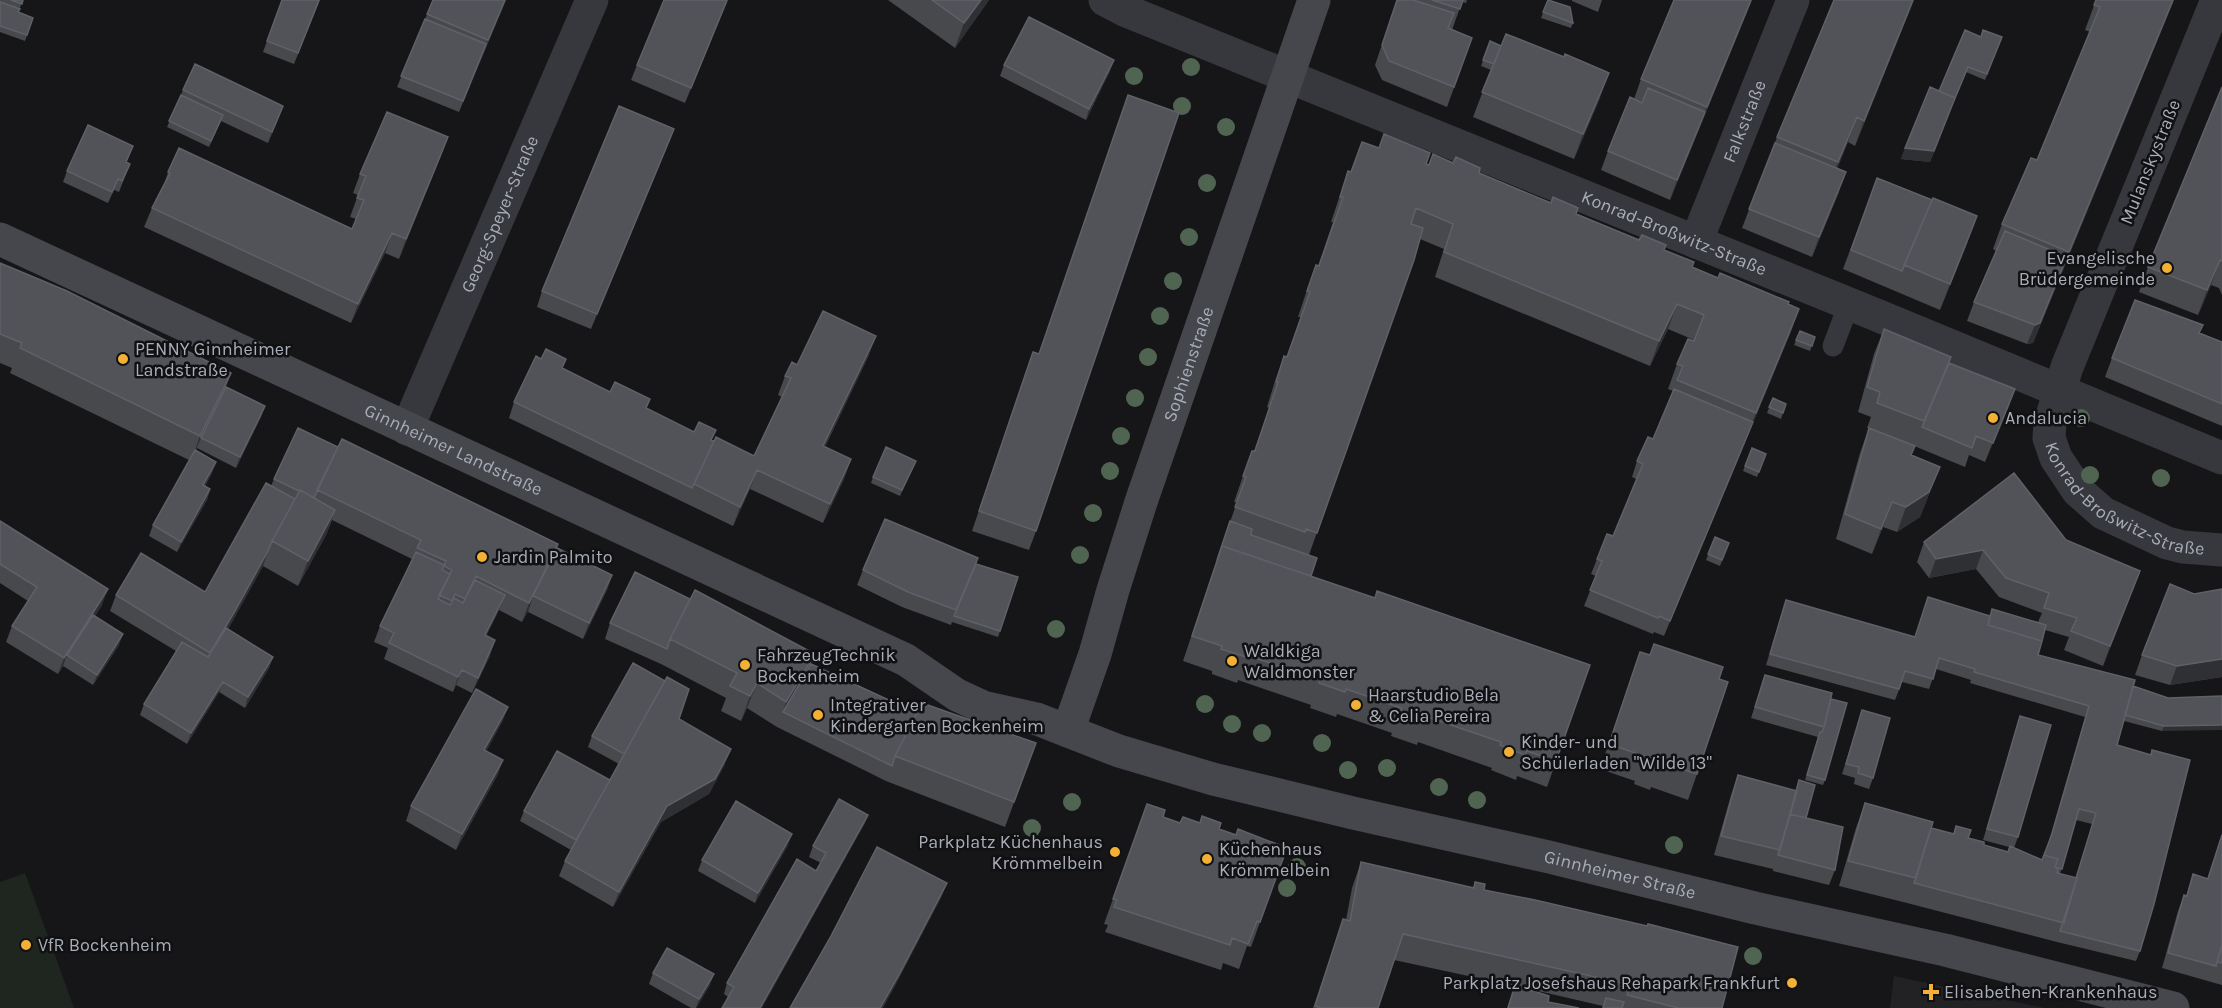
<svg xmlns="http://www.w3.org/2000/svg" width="2222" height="1008" font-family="Karla,sans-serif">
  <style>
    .built { fill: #222225 }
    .green { fill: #1e261f }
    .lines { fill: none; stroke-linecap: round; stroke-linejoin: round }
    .lane { stroke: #37383d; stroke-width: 21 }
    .street { stroke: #37383d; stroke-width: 33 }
    .secondary { stroke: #45474d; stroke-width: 33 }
    .tree { fill: #506452 }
    .wall { fill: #47494d; fill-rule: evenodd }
    .shaded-wall { fill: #2f3033 }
    .building { fill: #525359; stroke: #5f6168; stroke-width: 1.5 }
    .poi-dot { fill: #f2b134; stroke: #111113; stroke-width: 2 }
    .labels { text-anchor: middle; stroke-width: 5; stroke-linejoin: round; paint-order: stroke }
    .street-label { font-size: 18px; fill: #a8adb8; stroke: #111113 }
    .poi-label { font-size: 18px; fill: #a8adb8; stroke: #111113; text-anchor: start }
  </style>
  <rect width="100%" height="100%" fill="#161618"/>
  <path class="built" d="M1894,976L2045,1008H1890Z"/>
  <path class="green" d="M25,873L74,1008H0V882Z"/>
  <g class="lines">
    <path class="lane" d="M1833,346L1849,304"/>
    <g class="street">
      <path id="s1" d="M1105,0L1124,10L1879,316L2222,458"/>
      <path id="s2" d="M2217,0L2067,367L2050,422L2049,438L2056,458L2078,491L2103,513L2167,543L2183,547L2222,550"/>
      <path id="s3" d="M1696,242L1793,0"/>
      <path id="s4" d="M407,429L592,0"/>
    </g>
    <g class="secondary">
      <path id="s5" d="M0,239L906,660L957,695L983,707L1037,719L1119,751L1213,779L1353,813L1549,857L1755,908L1945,950L2173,1008"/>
      <path id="s6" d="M1068,731L1095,654L1113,590L1141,502L1314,0"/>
    </g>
  </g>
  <g class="tree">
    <circle cx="1191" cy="67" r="9"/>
    <circle cx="1134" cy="76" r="9"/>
    <circle cx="1182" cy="106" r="9"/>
    <circle cx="1226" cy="127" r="9"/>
    <circle cx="1207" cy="183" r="9"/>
    <circle cx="1189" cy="237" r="9"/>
    <circle cx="1173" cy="281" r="9"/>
    <circle cx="1160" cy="316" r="9"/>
    <circle cx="1148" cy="357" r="9"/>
    <circle cx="1135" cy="398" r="9"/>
    <circle cx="2081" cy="418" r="9"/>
    <circle cx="1121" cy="436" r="9"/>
    <circle cx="1110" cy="471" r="9"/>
    <circle cx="2090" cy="475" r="9"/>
    <circle cx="2161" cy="478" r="9"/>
    <circle cx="1093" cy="513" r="9"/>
    <circle cx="1080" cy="555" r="9"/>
    <circle cx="1056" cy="629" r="9"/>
    <circle cx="1205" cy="704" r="9"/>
    <circle cx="1232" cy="724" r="9"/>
    <circle cx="1262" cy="733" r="9"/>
    <circle cx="1322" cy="743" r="9"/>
    <circle cx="1387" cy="768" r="9"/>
    <circle cx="1348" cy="770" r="9"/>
    <circle cx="1439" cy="787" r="9"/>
    <circle cx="1477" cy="800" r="9"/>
    <circle cx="1072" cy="802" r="9"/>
    <circle cx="1032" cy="828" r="9"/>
    <circle cx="1674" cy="845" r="9"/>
    <circle cx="1297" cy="867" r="9"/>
    <circle cx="1287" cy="888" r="9"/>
    <circle cx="1753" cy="956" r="9"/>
  </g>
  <path class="wall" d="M0,0H23L18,13L33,18L25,41L0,32Z
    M282,0H320L294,64L263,52Z
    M433,0H506L459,112L397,87Z
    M728,0L685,103L631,80L637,65Z
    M888,0H989L955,48Z
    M1397,0H1467L1466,3L1462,2L1452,30L1472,38L1447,107L1382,80L1375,65Z
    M1548,0L1573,23L1571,28L1541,18Z
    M1572,0H1602L1598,12L1572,1Z
    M1752,0L1670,200L1601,170L1608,151L1634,99L1641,79Z
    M1834,0H1914L1855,146L1848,142L1837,169L1839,192L1812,257L1742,228L1777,137Z
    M2096,0H2174L2033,343L2027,344L1967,321L1974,302L1996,251L1993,249L2002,224L2037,160L2090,32L2085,30Z
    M1981,37H2002L1985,80L1966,72L1930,162L1901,159L1905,148L1939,91Z
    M1490,41L1600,98L1574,159L1473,117L1491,70L1481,66Z
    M1004,65L1110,71L1086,120L1000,76Z
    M2222,87V295L2219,288L2211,285L2198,315L2139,292L2148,267Z
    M183,90L279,117L268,143L221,121L209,147L167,127Z
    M674,129L591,329L537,307L542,291Z
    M441,156L399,259L385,253L351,323L144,227L152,208L164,185L168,172L352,229L356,219L350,217L358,195L353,193L360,174Z
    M127,162L130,164L119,192L114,190L108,203L63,182L67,171Z
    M1426,164L1479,173L1664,250L1692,267L1718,278L1788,304L1799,309L1790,334L1664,636L1654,632L1653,634L1584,606L1596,576L1591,574L1597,559L1613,536L1636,479L1632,477L1637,461L1653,439L1673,391L1668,389L1677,364L1694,340L1668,329L1650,366L1435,277L1444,249L1420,239L1309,555L1311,576L1375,598L1590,665L1547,787L1517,776L1516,780L1491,770L1492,768L1418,742L1417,745L1391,736L1392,733L1337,714L1336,717L1310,708L1311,705L1238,680L1237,683L1212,674V671L1183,661L1213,571L1237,502H1234L1243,476L1252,451H1254L1269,408L1267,407L1275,381L1284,356L1287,357L1301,317H1298L1307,290L1316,265L1318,266L1333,222H1331L1348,171L1351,172Z
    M1877,178L1932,200L1968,241L1940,310L1843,269Z
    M0,263L231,373L226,387L265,406L261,417L236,468L197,448L196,451L216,462L212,473L205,486L210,489L207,500L177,552L149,536L153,525L189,460L10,373L12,368L0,363Z
    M1884,329L1949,363L2015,389L1985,462L1969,455L1965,467L1907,443L1911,455L1930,492L1920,517L1897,532L1883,527L1872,554L1836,539L1860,453L1869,428H1867L1871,417L1858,412L1874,354Z
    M1800,331L1815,337L1810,351L1794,345Z
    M2200,333L2222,342V426L2105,377L2112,358Z
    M869,355L825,447L851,459L844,479L823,523L750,489L733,526L509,418L514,402L562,368L610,392L650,399L646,409L712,441L754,456L782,397L778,395L785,376L797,365Z
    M1026,371L1036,531L1029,550L972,531Z
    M1773,398L1786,404L1781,419L1767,413Z
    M338,447L557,548L612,575L607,590L583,639L528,612L529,609L522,622L499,610L486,636L490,656L472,693L456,685L453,692L384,659L388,648L374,642L380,626L412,559L332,520L326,535L298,586L263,566L228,629L273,657L269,668L245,708L219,692L187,744L140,715L144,704L176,651L110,611L116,595L205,592L271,486L274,479Z
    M1752,448L1766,454L1757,477L1743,471Z
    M916,461L900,496L871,483L873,477Z
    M0,521L102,605L95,616L119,645L93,685L63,666L58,674L6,642L12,626L28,601L0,583Z
    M1715,537L1729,543L1720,566L1706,560Z
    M2066,540L2140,571L2103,666L2064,650L2069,637L2045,630L2038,655L2133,686L2168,698L2222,696L2162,731L2124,721L2117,745L2140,951L2136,961L2057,942L1907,903L1839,886L1856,828L1865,803L1931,828L1953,834L1956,826L1968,838L1984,845L2008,852L2009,847L1983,840L2020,716L2018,837L2014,848L2042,860L2048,844L2085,717L1970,683L1971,680L1936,669L1929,689L1902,682L1895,700L1766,665L1786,600L1915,637L1928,597L1990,616L2038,622L2042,613L1999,597L1976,569L1929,578L1917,562L1924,542ZM2076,820L2092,824L2076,878L2060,874Z
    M975,565L1018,577L998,637L952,622L951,625L902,607L857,585L863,570Z
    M2222,589V677L2170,685L2135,675L2142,655L2194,594Z
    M610,623L811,664L917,713L1036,743L1005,827L886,781L777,727L747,708L741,721L721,711L726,698L661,664L605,639Z
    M1640,652L1719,679L1697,774L1688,800L1651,787L1650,790L1634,784L1635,781L1600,769Z
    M1765,675L1831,699L1825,780L1823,785L1805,780L1818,737L1751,718Z
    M508,707L502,722L486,751L503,760L497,776L456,850L406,821L411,806Z
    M1862,710L1873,778L1869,789L1854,784L1855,778L1842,774Z
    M679,719L725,764L709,794L661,822L613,907L559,876L565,861L571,850L520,821L524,811L610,780L619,764L588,747L592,736Z
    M1738,775L1806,818L1835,870L1829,885L1773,871V869L1714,855L1731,795Z
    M1147,804L1163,817L1180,823L1219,829L1236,835L1287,848L1251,947L1247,946L1239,969L1223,963L1221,970L1105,932L1108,925L1104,924Z
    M868,815L864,825L728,997L724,994L727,983L816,871L821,863L809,857L813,846Z
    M2222,833V985L2162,968L2178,911L2184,895L2186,896L2193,874L2207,879Z
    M788,845L755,903L698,871L702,860Z
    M1361,862L1473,888L1475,882L1484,890L1722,1008H1602L1603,1006L1525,988L1548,1002L1579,1008H1507L1515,986L1394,960L1378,1008H1313L1343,919L1346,920L1352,888Z
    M653,973L710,985L696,1008H691L649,984Z"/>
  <path class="shaded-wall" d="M505,0H506L482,55L488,40Z
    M727,0H728L685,103L691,88Z
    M981,0H989L955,48L964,23Z
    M1751,0H1752L1670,200L1677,180Z
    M1913,0H1914L1855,146L1864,121Z
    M2173,0H2174L2033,343L2027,344L2035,325L2040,323Z
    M1114,60L1110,71L1086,120L1089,109Z
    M1609,73L1600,98L1574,159L1583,134Z
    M283,106L279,117L268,143L272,132Z
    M1951,108L1930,162L1901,159L1905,148Z
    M1857,117L1848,142L1829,188L1838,162Z
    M674,129L668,145L591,329L597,314Z
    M448,137L441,156L399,259L406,239Z
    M1846,172L1839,192L1812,257L1819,237Z
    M1977,216L1968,241L1940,310L1950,284Z
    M392,233L385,253L351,323L358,304Z
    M2220,260L2211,285L2198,315L2207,290Z
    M1677,304L1668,329L1650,366L1659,341Z
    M1799,309L1790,334L1664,636L1670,621Z
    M876,336L869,355L816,465L823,446Z
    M231,373L222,398L201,438L191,461L200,436Z
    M2015,389L2008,409L1985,462L1993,443Z
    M265,406L261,417L236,468L240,457Z
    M851,459L844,479L823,523L830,504Z
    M216,462L212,473L199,496L203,485Z
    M1940,467L1920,517L1897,532L1906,507Z
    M757,470L750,489L733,526L740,507Z
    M210,489L207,500L177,552L181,542Z
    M1892,502L1883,527L1872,554L1881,529Z
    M335,510L326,535L298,586L308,561Z
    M558,544L533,596L529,609L522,622L529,603Z
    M1983,550L1976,569L1929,578L1936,559Z
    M268,551L263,566L230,626L204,668L210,653Z
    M2140,571L2133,590L2103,666L2110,646Z
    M612,575L607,590L583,639L589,623Z
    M108,589L102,605L69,657L67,655L63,666L58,674L64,658Z
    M505,595L499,610L479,651L485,635Z
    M123,634L119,645L93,685L97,675Z
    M495,640L490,656L472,693L478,678Z
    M815,654L805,679L783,712L786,702Z
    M273,657L269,668L245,708L248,697Z
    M2222,659V677L2170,685L2177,666Z
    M462,670L456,685L453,692L458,677Z
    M223,682L219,692L187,744L191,733Z
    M757,683L747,708L741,721L750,696Z
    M508,707L502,722L479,765L484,750Z
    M2222,725V730L2162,731L2164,726Z
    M731,749L725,764L709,794L661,822L613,907L619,892L667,806Z
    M503,760L497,776L456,850L462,834Z
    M868,815L864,825L762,1008H760Z
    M792,834L788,845L755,903L758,893Z
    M947,883L941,898L894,988L883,1008H880Z
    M714,974L710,985L696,1008L699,999Z"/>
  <path class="building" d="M11,0H23L22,4Z
    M282,0H319L298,53L267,41Z
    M433,0H505L488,40L427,14Z
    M664,0H727L691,88L637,65Z
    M932,0H981L964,23Z
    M1397,0H1413L1454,13L1448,28L1472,38L1454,87L1389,61L1382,45Z
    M1432,0H1463L1460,9Z
    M1548,0L1570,7L1573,23L1543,12Z
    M1674,0H1751L1707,107L1641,79Z
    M1834,0H1913L1864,121L1857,117L1838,162L1777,137Z
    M2096,0H2173L2069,252L2002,224L2031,158L2037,160L2100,7L2094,5Z
    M0,2L20,9L18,12L33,18L27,35L0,26Z
    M1029,17L1114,60L1089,109L1004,65Z
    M425,19L486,44L463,101L401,76Z
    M1965,30L1981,37L1983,30L2002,37L1987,74L1968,67L1953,103L1955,98L1939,91Z
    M1506,34L1564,57L1565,54L1609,73L1583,134L1482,92Z
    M1490,41L1501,46L1494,64L1483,60Z
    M195,64L283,106L272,132L183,90Z
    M1930,87L1955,98L1934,151L1905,148Z
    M2222,87V261L2220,260L2207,290L2148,267Z
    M1648,88L1705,112L1677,180L1608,151L1630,97L1642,103Z
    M181,95L223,115L211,141L169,121Z
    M1128,95L1179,113L1036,531L979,511L1033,352L1039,354Z
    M619,106L674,129L597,314L542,291Z
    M387,112L448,137L406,239L392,233L358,304L152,208L170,173L168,172L179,148L352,229L364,200L357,198L366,176L360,174Z
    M88,125L133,146L126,162L130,164L122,181L118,179L112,192L67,171Z
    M1384,134L1430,153L1426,164L1429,165L1433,154L1453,163L1456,157L1480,168L1479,173L1551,203L1553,197L1578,208L1576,214L1639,240L1642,235L1666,245L1664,250L1694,262L1692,267L1718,278L1720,273L1789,302L1788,304L1799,309L1756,413L1677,380L1683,366L1677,364L1688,339L1694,341L1704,315L1677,304L1659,341L1444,252L1453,224L1416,208L1411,224L1423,228L1414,260L1317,533L1306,529L1305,532L1235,507L1246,477L1243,476L1252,451H1255L1278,382H1276L1284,356L1287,357L1310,292L1307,291L1316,265L1319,266L1343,197H1340L1348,171L1351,172L1362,142L1379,148Z
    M1775,143L1846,172L1819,237L1749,209Z
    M1877,178L1932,200L1902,271L1851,250Z
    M1933,198L1977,216L1950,284L1904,265Z
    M2005,231L2067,257L2040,323L2035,325L1974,302Z
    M0,263L67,291L231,373L200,436L20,348L22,343L0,334Z
    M2135,300L2203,325L2199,333L2222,342V404L2112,358Z
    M823,311L876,336L823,446L851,459L830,504L757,470L740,507L694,484L716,437L754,456L791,378L785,376L792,362L797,365Z
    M1884,329L1951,357L1924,421L1877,403L1880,392L1867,387Z
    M1800,331L1815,337L1812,346L1796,340Z
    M546,349L566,359L562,368L610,392L615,382L650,399L646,408L694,432L699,422L716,430L711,440L714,441L692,488L514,402L536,356L541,359Z
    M1949,363L2015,389L1993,443L1976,436L1972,448L1922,427Z
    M226,387L265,406L240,457L201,438Z
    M1674,389L1753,422L1670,621L1659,616L1658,618L1590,590L1602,561L1597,559L1607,534L1613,536L1643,464L1637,461L1648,437L1653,439Z
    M1773,398L1786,404L1783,413L1769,407Z
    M298,428L338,447L314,498L300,490L299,491L274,479Z
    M1869,428L1915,446L1911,455L1940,467L1929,492L1906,507L1892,502L1881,529L1845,514Z
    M342,439L558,544L529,603L476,576L465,599L455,594L452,601L439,595L452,570L444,566L446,561L417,548L421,540L317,490Z
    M886,447L916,461L902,490L873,477Z
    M1752,448L1766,454L1759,472L1745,466Z
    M195,450L216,462L203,485L210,489L181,542L153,525Z
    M2014,473L2066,540L2140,571L2110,646L2071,631L2077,618L2044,608L2049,593L2006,578L1983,550L1936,559L1924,542Z
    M266,483L295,499L272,541L268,551L235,611L210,653L116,595L141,553L205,592Z
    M300,490L335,510L308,561L272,541Z
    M885,519L978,558L956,610L908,592L863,570Z
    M0,521L108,589L64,658L12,626L37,587L0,564Z
    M1230,521L1252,529L1251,535L1317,558L1311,576L1222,546L1217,560Z
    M1715,537L1729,543L1722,560L1708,554Z
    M1222,546L1375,598L1377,591L1590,665L1556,761L1527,751L1525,755L1500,745L1501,742L1427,717L1426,720L1401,711V708L1346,689L1345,692L1319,683L1320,680L1246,655V657L1221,649L1222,646L1192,636Z
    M557,548L612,575L589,623L533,596Z
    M416,552L444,565L442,570L450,574L438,599L450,605L454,598L463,603L475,580L505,595L485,635L495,640L478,678L462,670L458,677L389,643L394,633L380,626Z
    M976,564L1018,577L1000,631L954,616Z
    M635,572L690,599L670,639L667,649L610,623Z
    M2170,584L2194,594L2222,589V659L2177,666L2142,655Z
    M695,590L815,654L786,702L757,683L750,696L730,686L737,673L670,639Z
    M1928,597L1990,616L1988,625L2042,641L2038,655L2135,680L2117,745L2151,755L2152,750L2190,760L2154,904L2140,951L2060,931L2077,878H2076L2096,813L2079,809L2062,869L2055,867L2058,859L2044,855L2052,834L2089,706L1974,672L1975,669L1939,658L1933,679L1905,671L1899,689L1770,654L1786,600L1915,637Z
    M1992,609L2046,625L2042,641L1988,625Z
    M93,615L123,634L97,675L67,655Z
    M226,628L273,657L248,697L223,682L191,733L144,704L182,642L208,657Z
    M1654,644L1723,667L1719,679L1728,682L1697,774L1660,762L1659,765L1643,759L1644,756L1609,744L1640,652L1650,655Z
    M633,663L665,681L624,754L592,736Z
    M811,664L917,713L895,756L892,766L783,712Z
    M1765,675L1832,693L1824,727L1755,707Z
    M667,677L689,689L679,719L731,749L715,779L667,806L619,892L565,861Z
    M2133,686L2168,698L2222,696V725L2164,726L2125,715Z
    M476,689L508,707L484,750L503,760L462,834L411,806Z
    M1831,699L1847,703L1825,780L1807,775L1820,732H1822L1824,727Z
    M922,703L1036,743L1014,802L895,756Z
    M1862,710L1890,718L1873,778L1858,773L1859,767L1846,764Z
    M2020,716L2051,725L2018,837L1987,829Z
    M557,751L610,780L576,840L524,811Z
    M1738,775L1797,791L1780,850L1721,836Z
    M1799,780L1815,785L1806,818L1790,814Z
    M839,799L868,815L760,1008H722L734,987L727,983L797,859L816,871L826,853L813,846Z
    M736,801L792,834L758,893L702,860Z
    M1865,803L1933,822L1916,878L1848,861Z
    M1147,804L1165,810L1163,817L1180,823L1183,817L1200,823L1202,816L1221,823L1219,829L1236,835L1238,829L1287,848L1260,922L1257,921L1248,944L1232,938L1230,945L1114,907L1117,900L1113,899Z
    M1790,814L1843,827L1835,870L1778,855Z
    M1956,826L1971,830L1968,838L1984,842V845L2008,852L2010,846L2042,860L2044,855L2058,859L2055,867L2058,869L2057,873L2077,878L2064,923L1914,883L1931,828L1954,834Z
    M2222,835V944L2216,966L2168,953L2184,895L2187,896L2193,874L2208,879Z
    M877,847L947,883L900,973L880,1008H790L831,936Z
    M1361,862L1474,888L1475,882L1485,884L1484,890L1535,900L1647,926L1648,924L1738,947L1722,1008H1678L1627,995L1631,985L1403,934L1378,1008H1322L1315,1006L1343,919L1350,921Z
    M2222,945V963L2217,962Z
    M667,948L714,974L699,999L653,973Z
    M1515,985L1549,996L1548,1002L1579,1008H1508Z
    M1606,998L1624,1002L1622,1008H1603Z"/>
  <g class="poi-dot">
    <circle cx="2167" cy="268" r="6"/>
    <circle cx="123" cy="359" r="6"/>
    <circle cx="1993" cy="418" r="6"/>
    <circle cx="482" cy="557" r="6"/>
    <circle cx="1232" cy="661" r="6"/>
    <circle cx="745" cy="665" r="6"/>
    <circle cx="1356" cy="705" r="6"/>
    <circle cx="818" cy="715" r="6"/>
    <circle cx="1509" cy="752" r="6"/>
    <circle cx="1115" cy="852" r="6"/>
    <circle cx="1207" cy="859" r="6"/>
    <circle cx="26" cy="945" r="6"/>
    <circle cx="1792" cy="983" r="6"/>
    <path d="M1928 983h6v6h6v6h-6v6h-6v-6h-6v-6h6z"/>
  </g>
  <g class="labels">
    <g class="street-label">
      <text dy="6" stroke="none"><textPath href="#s3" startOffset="130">Falkstraße</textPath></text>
      <text transform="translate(2150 162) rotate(-68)" y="6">Mulanskystraße</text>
      <text dy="6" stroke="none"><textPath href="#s4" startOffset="234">Georg-Speyer-Straße</textPath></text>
      <text dy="6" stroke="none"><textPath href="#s1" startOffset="615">Konrad-Broßwitz-Straße</textPath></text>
      <text dy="6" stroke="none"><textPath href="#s6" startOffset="386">Sophienstraße</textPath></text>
      <text dy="6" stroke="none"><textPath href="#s5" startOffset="500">Ginnheimer Landstraße</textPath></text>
      <text dy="6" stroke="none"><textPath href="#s2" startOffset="574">Konrad-Broßwitz-Straße</textPath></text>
      <text dy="6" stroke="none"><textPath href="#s5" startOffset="1749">Ginnheimer Straße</textPath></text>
    </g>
    <g class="poi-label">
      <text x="2155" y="264" text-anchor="end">Evangelische<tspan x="2155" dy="21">Brüdergemeinde</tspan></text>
      <text x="135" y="355">PENNY Ginnheimer<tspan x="135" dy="21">Landstraße</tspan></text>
      <text x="2005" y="424">Andalucia</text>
      <text x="494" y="563">Jardin Palmito</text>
      <text x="1244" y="657">Waldkiga<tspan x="1244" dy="21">Waldmonster</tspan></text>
      <text x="757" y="661">FahrzeugTechnik<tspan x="757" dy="21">Bockenheim</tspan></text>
      <text x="1368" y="701">Haarstudio Bela<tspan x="1368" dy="21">&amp; Celia Pereira</tspan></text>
      <text x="830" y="711">Integrativer<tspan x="830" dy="21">Kindergarten Bockenheim</tspan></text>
      <text x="1521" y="748">Kinder- und<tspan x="1521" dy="21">Schülerladen "Wilde 13"</tspan></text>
      <text x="1103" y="848" text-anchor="end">Parkplatz Küchenhaus<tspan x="1103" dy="21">Krömmelbein</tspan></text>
      <text x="1219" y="855">Küchenhaus<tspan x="1219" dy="21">Krömmelbein</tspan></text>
      <text x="38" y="951">VfR Bockenheim</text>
      <text x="1780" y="989" text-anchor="end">Parkplatz Josefshaus Rehapark Frankfurt</text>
      <text x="1944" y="998">Elisabethen-Krankenhaus</text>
    </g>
  </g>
</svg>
